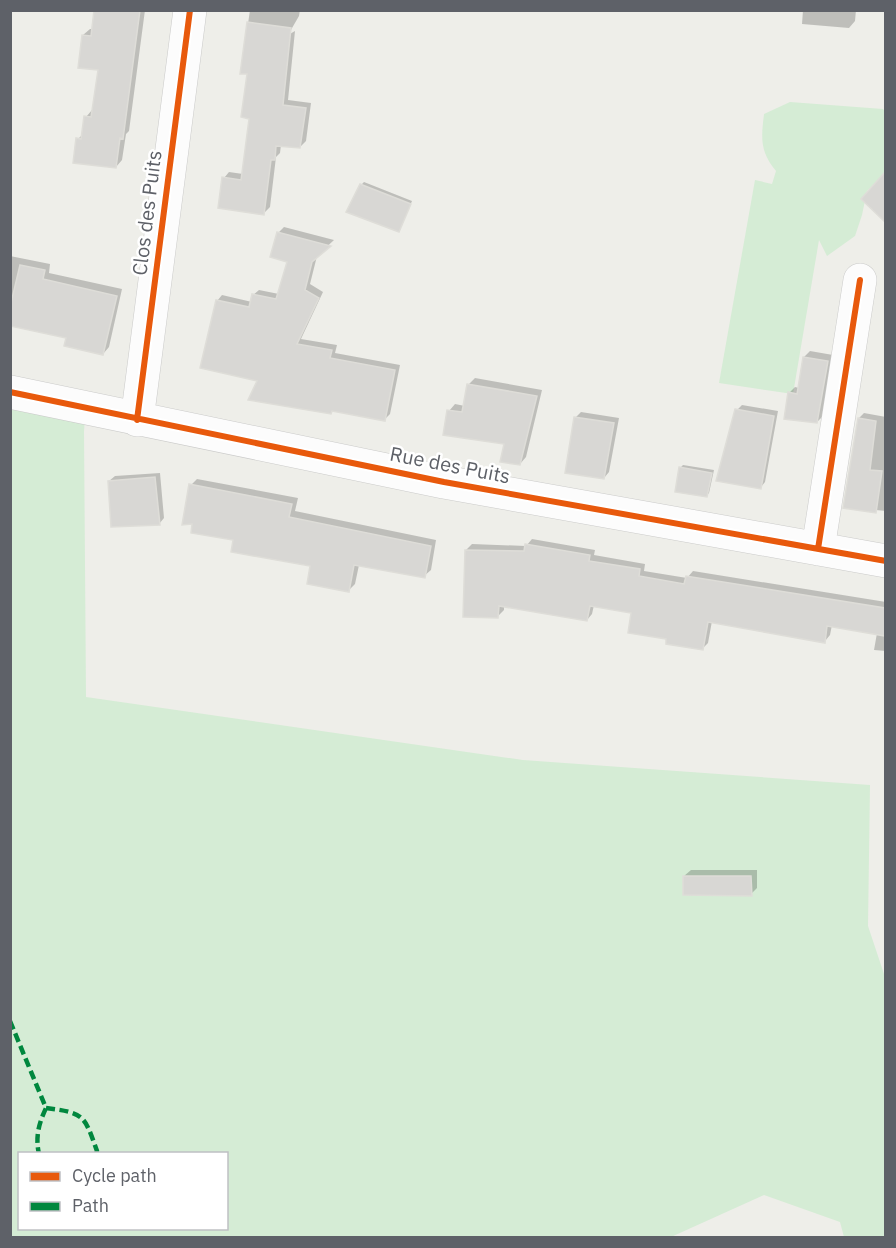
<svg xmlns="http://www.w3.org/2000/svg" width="896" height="1248" font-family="'IBM Plex Sans',sans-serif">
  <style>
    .green { fill: #d5ecd5; fill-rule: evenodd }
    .shadow { fill: #0003 }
    .building { fill: #d8d7d4; stroke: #deddd8; stroke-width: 1.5 }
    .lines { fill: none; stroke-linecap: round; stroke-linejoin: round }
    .minor-casing { stroke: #cbcbca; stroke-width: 34 }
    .minor { stroke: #fcfcfc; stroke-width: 33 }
    .quiet { stroke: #00873e; stroke-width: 4.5; stroke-dasharray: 9 4.5; stroke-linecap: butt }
    .cycleway-casing { stroke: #fff; stroke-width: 10 }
    .cycleway { stroke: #e8590c; stroke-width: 6 }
    .labels { text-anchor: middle; stroke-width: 5; stroke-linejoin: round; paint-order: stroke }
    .street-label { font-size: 20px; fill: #5e6168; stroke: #fff }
  </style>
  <rect width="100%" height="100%" fill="#eeeee9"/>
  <path class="green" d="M790,102L883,109L886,113L885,173L867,191L862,215L855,236L827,256L819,240L793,394L719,383L755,180L772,184L776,171C760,151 761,139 764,114Z
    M11,392L86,408L84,431L86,697L523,760L870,785L868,926L886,980L885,1237H844L840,1222L764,1195L671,1237L11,1238ZM20,1154H226V1228H20Z"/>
  <path class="shadow" d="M95,10H145L129,131L126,134L122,160L116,167L78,139L84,133L86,117L92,110L100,69L83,35L90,29H93Z
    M250,10H300L299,16L288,35L295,31L288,100L311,103L306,141L300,147L281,145L280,153L276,157L270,207L264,213L224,178L229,172L243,174L250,117L248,73L241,72Z
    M803,10H856L855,21L849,28L802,24Z
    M886,175V220L863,199Z
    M364,182L412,201L399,231L361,185Z
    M284,227L334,240L317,256L310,284L323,292L301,339L337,345L335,353L400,365L390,414L385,419L259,379L217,301L222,295L252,302L253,295L259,290L279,294L289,261L272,256L279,232Z
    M10,256L50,264L49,273L122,289L109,347L103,354L67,337L10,324Z
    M810,351L833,355L823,416L817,422L789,393L795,387L799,388L804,357Z
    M475,378L542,390L526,457L520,464L506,443L449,411L455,404L465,406L469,384Z
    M742,405L778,411L765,482L761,487L737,410Z
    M581,412L619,418L609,472L604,478L576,417Z
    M864,413L886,417V511L845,507L859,418Z
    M683,465L714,470L709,493L706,496L680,468Z
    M160,473L164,518L159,524L109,481L115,476Z
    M197,479L298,498L295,511L436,540L431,570L424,576L359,565L355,584L348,591L312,565L235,539L191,485Z
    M532,539L595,550L594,555L645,564L644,571L687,578L693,571L886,602V651L874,650L877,633L832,625L830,635L825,641L712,621L708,643L702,649L668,638L633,612L594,605L592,614L587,620L504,605V610L498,616L466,550L472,544L526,546Z
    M691,870H757V888L751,894L684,876Z"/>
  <path class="building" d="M94,10H140L123,139L120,138L116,168L73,163L76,138L81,139L84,116L91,117L98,70L78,68L82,35L91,36Z
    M247,22L291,28L283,105L306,108L300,148L276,146L275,160H271L264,215L218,208L222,177L241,180L249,119L241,117L247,74H240Z
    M885,172V222L861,199Z
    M360,184L411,204L399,232L346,212Z
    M277,232L331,246L312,262L305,290L319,298L297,344L332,350L330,358L395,370L385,421L332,411L331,414L248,400L257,381L200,368L216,300L249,307L252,294L276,299L287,262L270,257Z
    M20,265L45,270L43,279L117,296L103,355L64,346L66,338L10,326V307Z
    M803,357L828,361L817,423L784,419L788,392L797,394Z
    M467,384L537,396L520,465L500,462L504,444L443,435L447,410L462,412Z
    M735,409L774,416L761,489L716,481Z
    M574,417L614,423L604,479L565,473Z
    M858,418L876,421L870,470L882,471L876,513L843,508Z
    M679,467L712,473L707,497L675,492Z
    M155,477L160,525L111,527L108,481Z
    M189,484L292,504L289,517L431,546L425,578L354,565L349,592L307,584L310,566L231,552L233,540L191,533L192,524L182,525Z
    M525,544L590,555L589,561L640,569L639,576L684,584L686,576L885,608V636L827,626L825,643L708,622L703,650L666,644V639L628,633L631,613L590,606L587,621L499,606L498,618L463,617L465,550L524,551Z
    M683,876H751L752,896L683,895Z"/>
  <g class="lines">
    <defs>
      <path id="minor" d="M10,392L444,482L886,561
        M137,420L190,10
        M818,549L860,280"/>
    </defs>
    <use href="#minor" class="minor-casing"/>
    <use href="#minor" class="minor"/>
    <path class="quiet" d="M10,1021L46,1108C39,1123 35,1137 39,1154
      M46,1108C85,1113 84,1115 97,1151L96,1154"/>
    <defs>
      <path id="cycleway" d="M10,392L444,482L886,561
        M137,420L190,10
        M818,549L860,280"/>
    </defs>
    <use href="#cycleway" class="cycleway-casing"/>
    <use href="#cycleway" class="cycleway"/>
  </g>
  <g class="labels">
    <g class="street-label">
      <text transform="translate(147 213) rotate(-83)" y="7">Clos des Puits</text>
      <text transform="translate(450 465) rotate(11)" y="7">Rue des Puits</text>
    </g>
  </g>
  <rect width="896" height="1248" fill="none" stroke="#5e6168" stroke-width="24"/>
  <rect x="18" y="1152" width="210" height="78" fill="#ffffff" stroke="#bfc0c3" stroke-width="1.5"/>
  <rect x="30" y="1172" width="30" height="9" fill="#e8590c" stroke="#bfc0c3" stroke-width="1.5"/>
  <text x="72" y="1182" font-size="18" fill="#5e6168">Cycle path</text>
  <rect x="30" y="1202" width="30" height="9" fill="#00873e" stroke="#bfc0c3" stroke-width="1.5"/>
  <text x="72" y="1212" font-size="18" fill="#5e6168">Path</text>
</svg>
